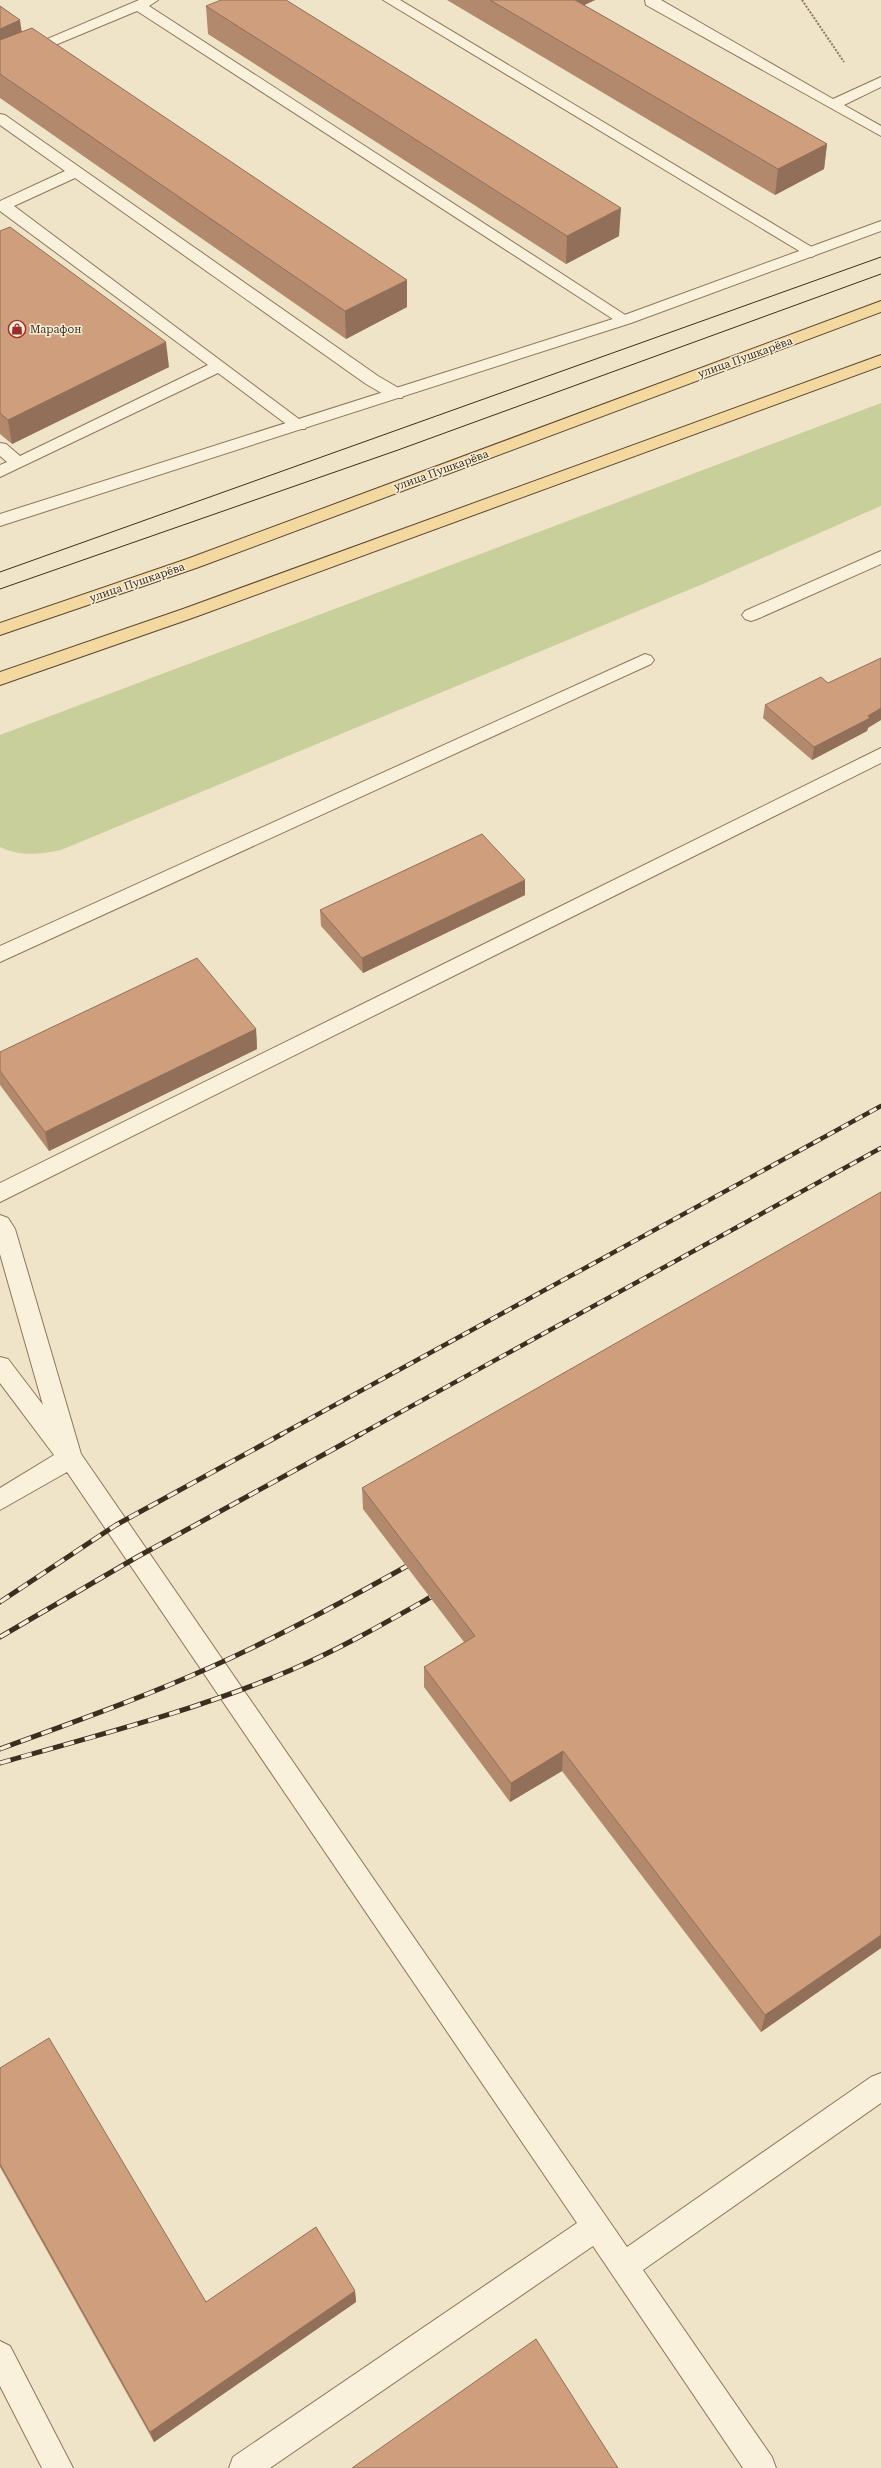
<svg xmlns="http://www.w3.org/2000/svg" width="881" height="2468" font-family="'Roboto Serif',serif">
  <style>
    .green { fill: #c9cf9b }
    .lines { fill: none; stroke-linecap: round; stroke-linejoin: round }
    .lane-casing { stroke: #8d765c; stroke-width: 2 }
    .street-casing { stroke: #8d765c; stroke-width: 2 }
    .primary-casing { stroke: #5b4430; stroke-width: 2 }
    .path { stroke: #8d765c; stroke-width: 2; stroke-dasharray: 2 1.5; stroke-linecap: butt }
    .lane { fill: #faf1dc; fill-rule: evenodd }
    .street { fill: #faf1dc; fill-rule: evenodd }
    .primary { fill: #f3d9a0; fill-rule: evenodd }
    .tram { stroke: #3d2e20; stroke-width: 1 }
    .rail-far1-casing { stroke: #3d2e20; stroke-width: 4.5 }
    .rail-casing { stroke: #3d2e20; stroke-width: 5 }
    .rail-far1 { stroke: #f7eed8; stroke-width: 3; stroke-dasharray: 8; stroke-linecap: butt }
    .rail { stroke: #f7eed8; stroke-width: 3.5; stroke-dasharray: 11; stroke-linecap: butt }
    .wall { fill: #b2896c }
    .shaded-wall { fill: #916f58 }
    .building { fill: #cf9f7d; stroke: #916f58 }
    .labels { text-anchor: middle; stroke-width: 3; stroke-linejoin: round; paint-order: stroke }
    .far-poi-label { font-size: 11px; fill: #3d2e20; stroke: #f7eed8; text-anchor: start }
    .far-street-label { font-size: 11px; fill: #3d2e20; stroke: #f7eed8 }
  </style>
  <rect width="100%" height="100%" fill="#f0e4c8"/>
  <path class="green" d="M881,403V506L703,584L61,850C39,854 21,857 0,847V735Z"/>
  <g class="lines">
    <defs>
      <path id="lane" d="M139,0H158L149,6L633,320L631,323H619L137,11L0,68V59Z
        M383,0H400L820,252L812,257L806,255Z
        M645,0H661L833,99L881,77V87L844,105L881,126V136L646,5Z
        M0,114L5,115L378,376L402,390L404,394L402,398H390L366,384L75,178L14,206L307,425L305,429H293L218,373L0,477V465L7,462L0,456V443L6,444L20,456L208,365L0,211V201L65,171L0,125Z
        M881,551V564L757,619L751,621L745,619L742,615L745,611Z
        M645,654L651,656L654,660L651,664L0,962V946Z
        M881,748V763L0,1202V1183Z
        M0,1215L8,1218L15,1229L81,1454L627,2247L871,2077L881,2073V2103L643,2270L772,2457L776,2468H743L593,2246L270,2468H229L233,2457L577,2223L67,1472L0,1510V1488L54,1455L0,1383V1357L8,1359L43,1405L0,1254Z
        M0,2341L10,2346L73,2468H42L0,2386Z"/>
      <path id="street" d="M881,221V231L631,323L0,526V514L619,317Z"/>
      <path id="primary" d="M881,301V312L199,567L0,635V623L187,559Z
        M881,355V366L195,617L0,685V672L183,609Z"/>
    </defs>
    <use href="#lane" class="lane-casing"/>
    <use href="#street" class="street-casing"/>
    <use href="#primary" class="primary-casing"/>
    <path class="path" d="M802,0L844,62"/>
    <use href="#lane" class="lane"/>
    <use href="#street" class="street"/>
    <use href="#primary" class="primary"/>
    <path class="tram" d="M0,572L881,257
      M0,589L398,450L881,274"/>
    <defs>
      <path id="rail-far1" d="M280,1435L881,1106
        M359,1435L881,1148"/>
      <path id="rail" d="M0,1602L116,1525L282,1434
        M0,1637L137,1557L361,1434
        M0,1749C71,1723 142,1698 211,1667C278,1637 343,1602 407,1566
        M0,1763C98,1735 198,1710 291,1670C340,1649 385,1623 431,1597"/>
    </defs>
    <use href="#rail-far1" class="rail-far1-casing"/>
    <use href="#rail" class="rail-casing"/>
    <use href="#rail-far1" class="rail-far1"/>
    <use href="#rail" class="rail"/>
  </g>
  <path class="wall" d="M447,0H595L584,5L827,144L824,169L775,195Z
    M0,6L22,32L407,307L346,339L0,98Z
    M206,6L619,236L566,264L208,34Z
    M0,231L169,367L12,444L0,434Z
    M765,705L868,728L867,731L812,760L763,718Z
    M525,880V895L363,973L321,926L320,910Z
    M256,1029L257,1049L49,1151L0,1085V1052Z
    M362,1488L881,1948L761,2032L562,1771L510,1802L424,1687V1667L464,1642L363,1509Z
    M0,2068L206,2302L355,2291L356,2302L154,2442L0,2167Z"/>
  <path class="shaded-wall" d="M559,0H595L559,17Z
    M20,20L24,47L0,57V29Z
    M827,144L824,169L775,195L778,169Z
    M621,208L619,236L566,264L567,236Z
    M407,280V307L346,339L345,311Z
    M166,342L169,367L12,444L8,420Z
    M881,708V720L868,728L867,731L812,760L814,747Z
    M525,880V895L363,973L362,958Z
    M256,1029L257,1049L49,1151L45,1132Z
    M563,1751L562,1771L510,1802L511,1783Z
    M881,1935V1948L761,2032L765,2015Z
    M355,2291L356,2302L154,2442L150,2432Z"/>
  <path class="building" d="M221,0H286L621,208L567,236L206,6Z
    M490,0H575L827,144L778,169Z
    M0,6L20,20L0,29Z
    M32,28L407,280L345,311L0,74V40Z
    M10,227L166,342L8,420L0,413V231Z
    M881,658V708L868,716L870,718L814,747L765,705L821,677L828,683Z
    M482,834L525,880L362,958L320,910Z
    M197,958L256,1029L45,1132L0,1071V1052Z
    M881,1192V1935L765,2015L563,1751L511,1783L424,1667L475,1636L362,1488Z
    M49,2038L206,2302L316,2227L355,2291L150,2432L0,2164V2068Z
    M536,2339L618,2468H352Z"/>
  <defs>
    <symbol id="shop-ring" viewBox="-11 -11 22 22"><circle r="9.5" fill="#f7eed8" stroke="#9e2a2b" stroke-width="1.5"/><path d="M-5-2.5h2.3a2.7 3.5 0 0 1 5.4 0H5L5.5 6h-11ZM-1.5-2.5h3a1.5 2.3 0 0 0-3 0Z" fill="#9e2a2b"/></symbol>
  </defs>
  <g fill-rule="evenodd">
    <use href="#shop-ring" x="7" y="319" width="20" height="20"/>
  </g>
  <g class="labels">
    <g class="far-poi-label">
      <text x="30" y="333">Марафон</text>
    </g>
    <g class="far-street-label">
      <text transform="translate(745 357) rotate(-20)" y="4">улица Пушкарёва</text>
      <text transform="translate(441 470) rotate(-20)" y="4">улица Пушкарёва</text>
      <text transform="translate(137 582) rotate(-19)" y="4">улица Пушкарёва</text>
    </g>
  </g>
</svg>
